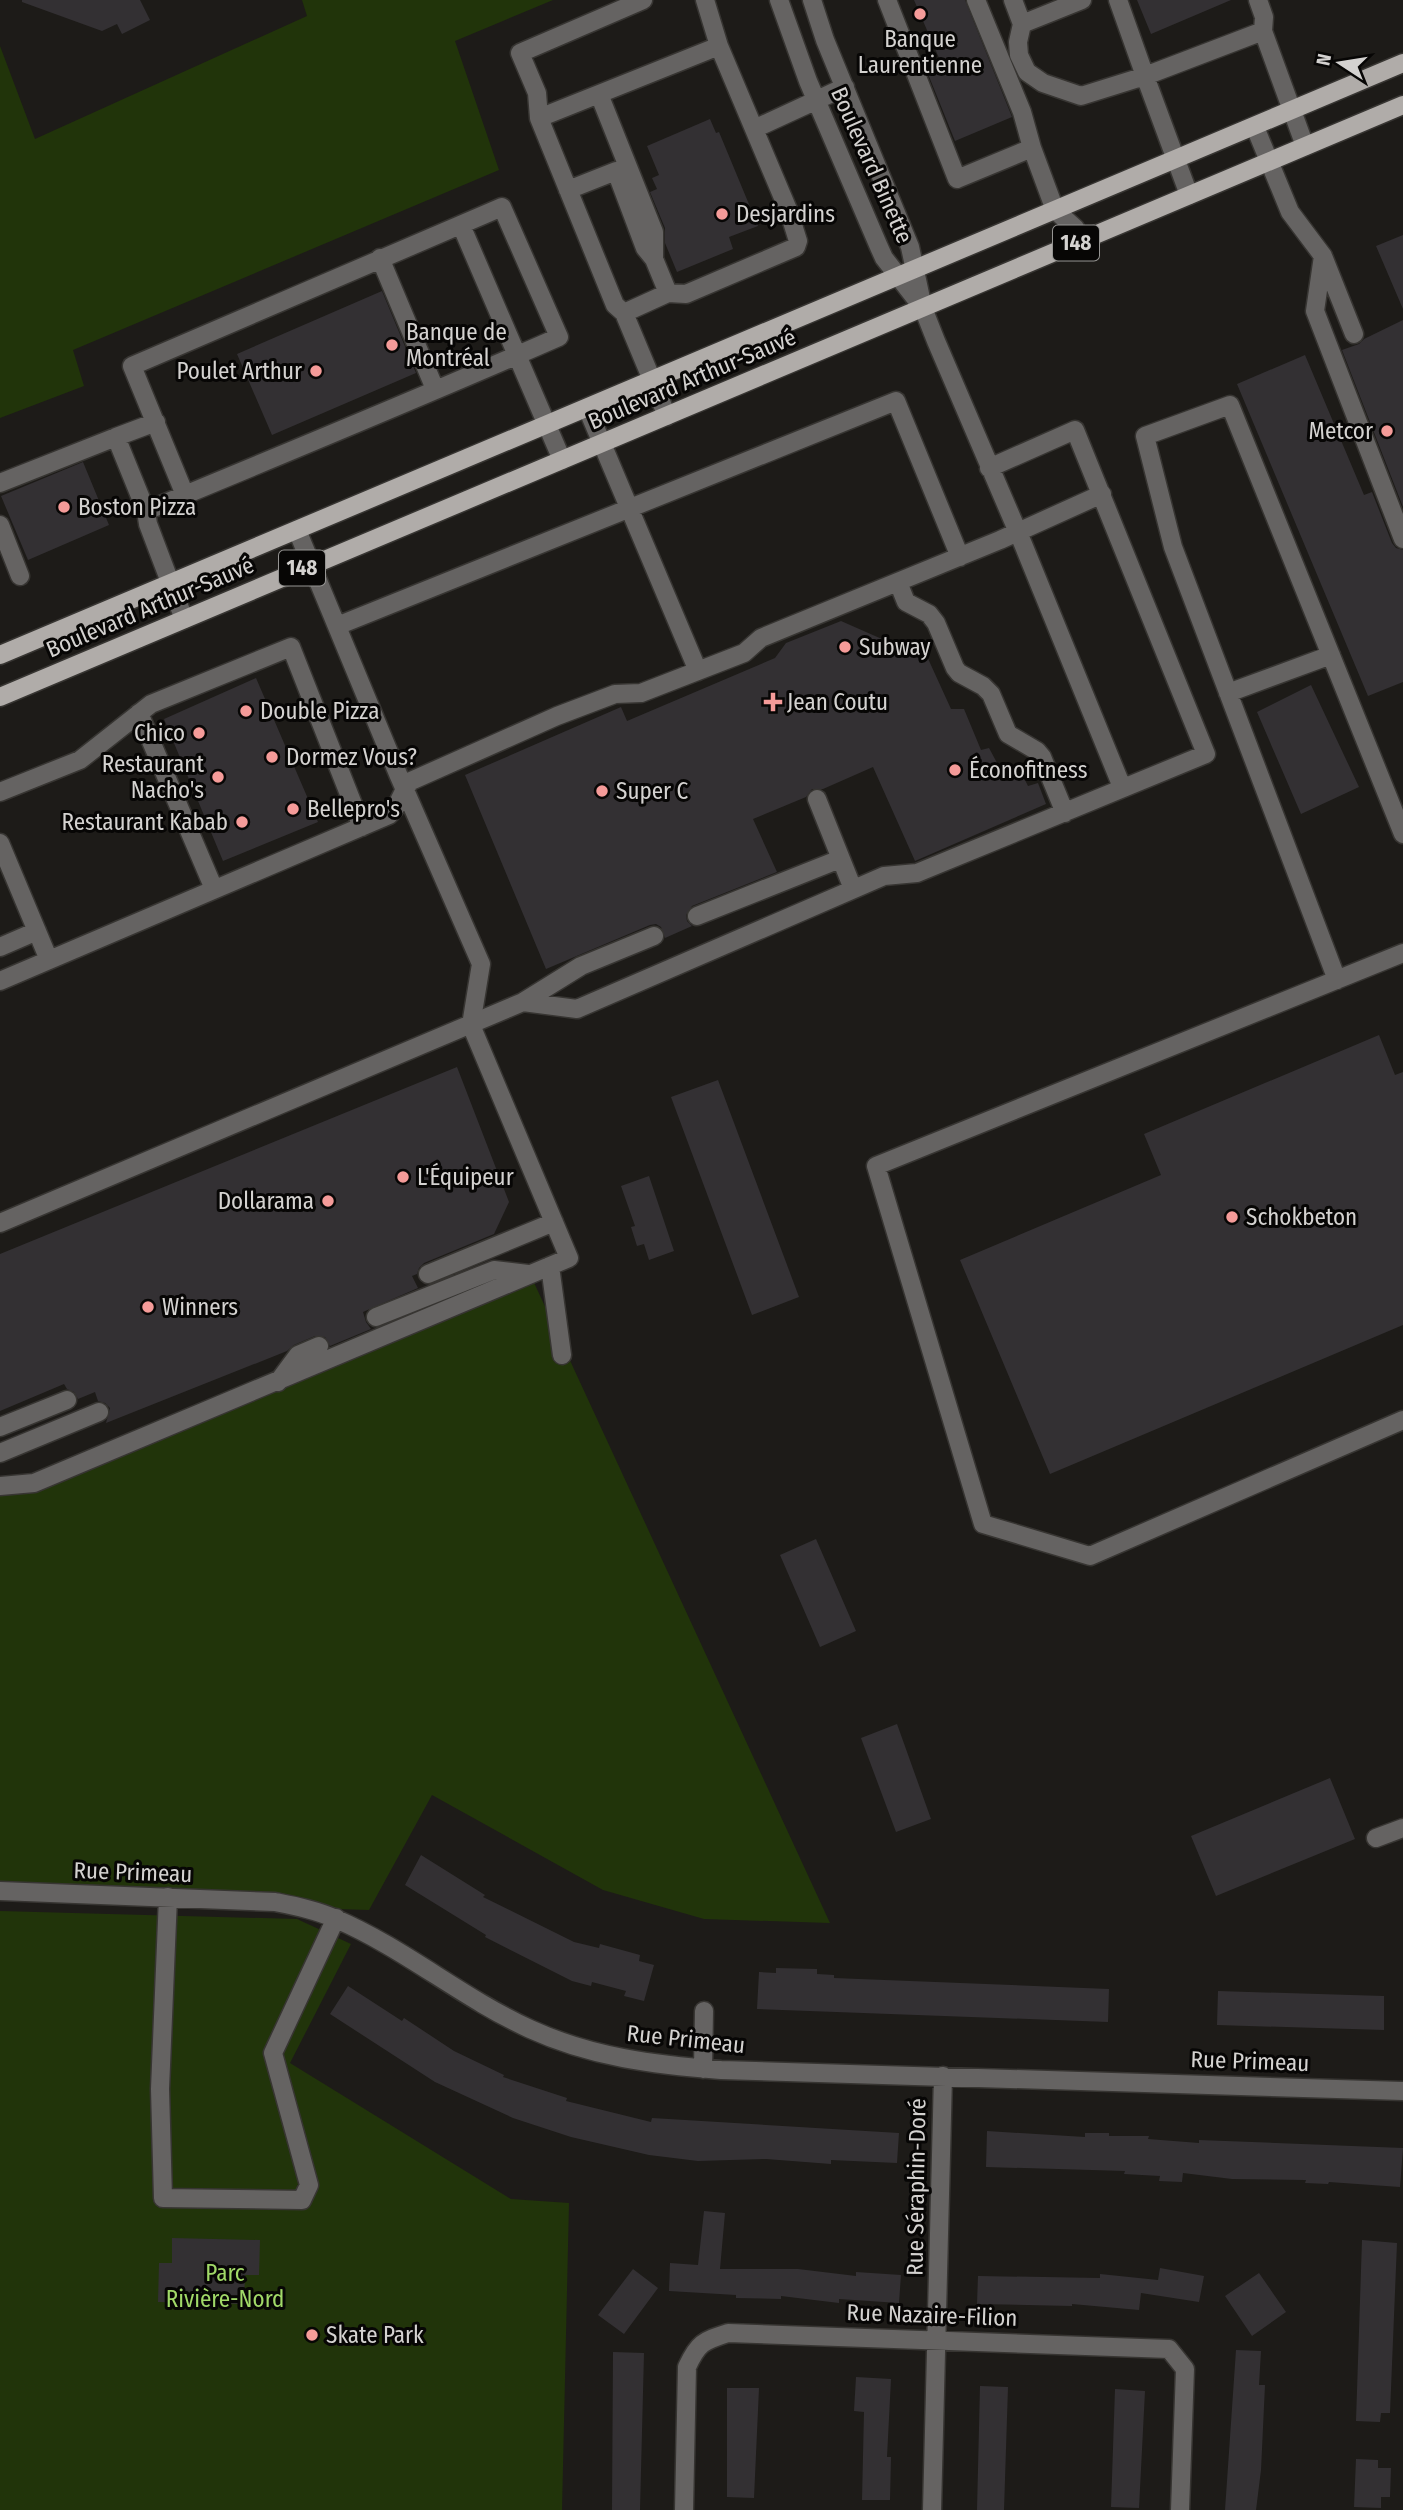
<svg xmlns="http://www.w3.org/2000/svg" width="1403" height="2510" font-family="'Fira Sans Condensed',sans-serif">
  <style>
    .green { fill: #21340a }
    .building { fill: #333033 }
    .lines { fill: none; stroke-linecap: round; stroke-linejoin: round }
    .minor-casing { stroke: #373532; stroke-width: 21 }
    .major-casing { stroke: #373532; stroke-width: 21 }
    .minor { stroke: #656362; stroke-width: 18 }
    .major { stroke: #b0aca9; stroke-width: 18 }
    .poi-dot { fill: #f59b99; stroke: #070605; stroke-width: 2.5 }
    .labels { text-anchor: middle; stroke-width: 6; stroke-linejoin: round; paint-order: stroke }
    .shield { fill: #070605; stroke: #969593; stroke-width: 2 }
    .shield-label { font-size: 21px; font-weight: bold; fill: #d4d2d0 }
    .poi-label { font-size: 23px; fill: #d4d2d0; stroke: #070605; text-anchor: start }
    .street-label { font-size: 23px; fill: #d4d2d0; stroke: #070605 }
    .park-label { font-size: 23px; fill: #a1d968; stroke: #070605 }
  </style>
  <rect width="100%" height="100%" fill="#1d1b18"/>
  <path class="green" d="M302,0H553L455,41L499,170L73,350L84,386L0,418V46L35,139L307,16Z
    M530,1274L830,1923L704,1919L603,1890L432,1795L369,1910L0,1899V1490Z
    M0,1911L297,1919L351,1944L290,2063L511,2199L569,2203L562,2510H0Z"/>
  <path class="building" d="M22,0H140L150,20L122,34L117,24L102,31L22,2Z
    M914,0H965L1012,117L955,141L924,64L939,58Z
    M1137,0H1231L1151,34Z
    M710,119L716,133L719,132L758,226L729,237L733,249L677,272L665,243V228L650,192L657,189L652,178L659,175L647,146Z
    M1403,235V309L1376,246Z
    M382,291L416,373L272,435L237,354Z
    M1403,320V507L1342,350L1359,344L1364,339Z
    M1305,355L1364,495L1372,492L1392,543L1396,548L1403,550V682L1368,696L1237,384Z
    M83,462L109,525L28,560L1,496Z
    M841,621L916,654L925,652L951,709H964L981,750L989,748L1002,772L1012,769L1022,774L1028,786L1038,783L1046,804L915,861L873,767L823,789H812L806,797L753,819L777,872L692,906L686,915L687,921L692,926L665,938L661,927L656,924L650,925L546,969L465,775L621,707L627,721L775,658L786,643Z
    M256,678L318,822L223,861L164,719Z
    M1311,685L1359,787L1301,814L1257,712Z
    M1379,1035L1395,1075L1403,1072V1325L1050,1474L960,1260L1161,1175L1144,1134Z
    M457,1067L509,1202L494,1234L424,1263L419,1268L417,1274L412,1276L418,1288L363,1312L366,1322L371,1329L330,1346L325,1337L315,1336L294,1345L287,1351L106,1423L110,1408L105,1403L98,1401L95,1392L78,1399L74,1392L67,1389L64,1384L0,1411V1254Z
    M718,1080L799,1297L752,1315L671,1097Z
    M649,1176L674,1251L649,1260L644,1244L637,1246L631,1227L635,1226L621,1186Z
    M816,1539L856,1631L820,1647L780,1555Z
    M897,1724L931,1819L896,1832L861,1738Z
    M1330,1778L1355,1839L1216,1896L1191,1836Z
    M421,1855L485,1895L483,1897L574,1942L599,1948L600,1944L640,1955L639,1961L654,1965L644,2001L624,1996L626,1991L592,1982L591,1986L572,1981L485,1937L486,1935L405,1885Z
    M776,1968L817,1969V1974L834,1975V1978L1109,1989L1108,2022L757,2009L759,1972L776,1973Z
    M348,1986L402,2021L404,2018L454,2051L504,2075L503,2077L567,2098L566,2101L651,2122L652,2118L899,2133L897,2163L831,2160V2164L766,2159L698,2161L649,2155L571,2137L513,2118L435,2082L330,2014Z
    M1218,1991L1384,1996V2030L1217,2025Z
    M987,2131L1085,2137V2133H1109V2136H1149L1148,2139L1199,2143V2140L1403,2148L1400,2187L1329,2182L1328,2184L1305,2183L1306,2180L1232,2179L1183,2173L1182,2182L1159,2181L1160,2176L1124,2174L1125,2171L986,2167Z
    M704,2211L725,2213L720,2269H798L856,2276V2272L901,2275L899,2303L839,2299V2303L781,2296V2299L736,2298V2295L669,2291L670,2263L698,2265Z
    M172,2238L260,2240L259,2275H245L244,2304L158,2302L159,2263H172Z
    M1362,2240L1397,2243L1390,2413H1381L1380,2422L1356,2421Z
    M1160,2268L1204,2276L1199,2302L1141,2293L1139,2310L1072,2304V2306L977,2304L978,2276L1100,2278V2274L1158,2280Z
    M633,2269L658,2288L624,2334L598,2315Z
    M1259,2273L1286,2312L1252,2336L1225,2296Z
    M1236,2350L1261,2351L1259,2385H1265L1261,2470L1256,2510H1225Z
    M613,2352L644,2353L640,2510H612Z
    M856,2377L891,2379L887,2457H891L890,2500H862L864,2412L854,2411Z
    M980,2386L1008,2387L1004,2510H977Z
    M727,2388H759L754,2498L727,2497Z
    M1115,2389L1145,2391L1139,2508L1111,2507Z
    M1356,2459L1378,2460V2468H1391L1390,2497H1381V2508L1354,2507Z"/>
  <g class="lines">
    <defs>
      <path id="minor" d="M779,0L808,81L879,247L884,258L919,303
        M812,0L825,40L910,247L923,308L936,341L1023,544L1122,787
        M887,0L957,179L1032,148L1055,210L1075,228L1081,241
        M976,0L1022,112L1032,148
        M1013,0L1022,24L1018,42L1019,55L1027,72L1043,83L1081,96L1145,76L1118,0
        M1258,0L1264,17L1263,31
        M1022,24L1082,0
        M599,94L654,232V259
        M539,118L537,93L520,53L643,0
        M1255,127L1290,212L1323,256L1354,334
        M754,129L845,87
        M568,190L616,171L645,248L654,259L668,293
        M1189,195L1145,76L1263,31L1305,146
        M461,225L562,460
        M1323,256L1315,311L1403,539
        M380,258L435,389
        M624,313L615,305L539,118L719,46
        M587,408L698,671
        M667,416L624,313L668,293L686,294L796,247L798,241L789,212L719,46L705,0
        M116,437L156,422
        M0,483L116,437L146,511C284,454 422,397 559,337L502,207L132,366L185,495
        M146,511L148,524L184,619
        M0,525L20,576
        M898,582L906,602L929,614L936,623L955,668L959,673L983,686L991,694L1008,734L1037,751L1042,757L1065,813
        M337,626L896,401L960,557
        M1228,693L1331,655
        M139,713L214,889
        M0,792L80,760L151,704L291,647L362,827
        M817,799L853,889
        M0,843L49,960
        M697,916L840,859
        M0,947L37,931
        M1403,953L876,1166L983,1524L1090,1556L1403,1420
        M1337,980L1173,547L1145,436L1230,405L1403,834
        M0,981L389,815C400,806 401,791 411,781L557,716L615,694L641,693L744,653L761,638L1000,540L1102,494
        M523,1002L581,966L654,936
        M0,1223L523,1002L577,1009L884,876L917,873L1206,754L1075,430L989,468
        M550,1266L562,1355
        M428,1274L554,1222
        M376,1317L494,1270L528,1274
        M278,1382L298,1355L319,1346
        M0,1427L67,1400
        M0,1453L99,1412
        M0,1486L34,1483L569,1258L471,1025L481,964L398,774L297,530
        M1376,1838L1403,1828
        M0,1891L275,1902C295,1906 316,1910 336,1919C404,1948 462,1998 530,2029C591,2057 655,2065 721,2070L1403,2091
        M168,1897L160,2089L163,2198L302,2200L309,2185L273,2053L336,1918
        M703,2069L704,2011
        M684,2510L687,2367C698,2343 703,2341 728,2333L1169,2349L1185,2369L1180,2510
        M932,2510L943,2076"/>
      <path id="major" d="M0,655L1403,63
        M0,697L1403,105"/>
    </defs>
    <use href="#minor" class="minor-casing"/>
    <use href="#major" class="major-casing"/>
    <use href="#minor" class="minor"/>
    <use href="#major" class="major"/>
  </g>
  <g class="poi-dot">
    <circle cx="920" cy="14" r="7"/>
    <circle cx="722" cy="214" r="7"/>
    <circle cx="392" cy="345" r="7"/>
    <circle cx="316" cy="371" r="7"/>
    <circle cx="1387" cy="431" r="7"/>
    <circle cx="64" cy="507" r="7"/>
    <circle cx="845" cy="647" r="7"/>
    <path d="M769.5 691.5h7v7h7v7h-7v7h-7v-7h-7v-7h7z"/>
    <circle cx="246" cy="711" r="7"/>
    <circle cx="199" cy="733" r="7"/>
    <circle cx="272" cy="757" r="7"/>
    <circle cx="955" cy="770" r="7"/>
    <circle cx="218" cy="777" r="7"/>
    <circle cx="602" cy="791" r="7"/>
    <circle cx="293" cy="809" r="7"/>
    <circle cx="242" cy="822" r="7"/>
    <circle cx="403" cy="1177" r="7"/>
    <circle cx="328" cy="1201" r="7"/>
    <circle cx="1232" cy="1217" r="7"/>
    <circle cx="148" cy="1307" r="7"/>
    <circle cx="312" cy="2335" r="7"/>
  </g>
  <g class="labels">
    <g class="shield">
      <rect x="1053" y="225.5" width="46" height="35" rx="5"/>
      <rect x="279" y="550.5" width="46" height="35" rx="5"/>
    </g>
    <g class="shield-label">
      <text x="1076" y="250">148</text>
      <text x="302" y="575">148</text>
    </g>
    <g class="poi-label">
      <text x="920" y="47" text-anchor="middle">Banque<tspan x="920" dy="26">Laurentienne</tspan></text>
      <text x="736" y="222">Desjardins</text>
      <text x="406" y="340">Banque de<tspan x="406" dy="26">Montréal</tspan></text>
      <text x="302" y="379" text-anchor="end">Poulet Arthur</text>
      <text x="1373" y="439" text-anchor="end">Metcor</text>
      <text x="78" y="515">Boston Pizza</text>
      <text x="859" y="655">Subway</text>
      <text x="787" y="710">Jean Coutu</text>
      <text x="260" y="719">Double Pizza</text>
      <text x="185" y="741" text-anchor="end">Chico</text>
      <text x="286" y="765">Dormez Vous?</text>
      <text x="204" y="772" text-anchor="end">Restaurant<tspan x="204" dy="26">Nacho's</tspan></text>
      <text x="969" y="778">Éconofitness</text>
      <text x="616" y="799">Super C</text>
      <text x="307" y="817">Bellepro's</text>
      <text x="228" y="830" text-anchor="end">Restaurant Kabab</text>
      <text x="417" y="1185">L'Équipeur</text>
      <text x="314" y="1209" text-anchor="end">Dollarama</text>
      <text x="1246" y="1225">Schokbeton</text>
      <text x="162" y="1315">Winners</text>
      <text x="326" y="2343">Skate Park</text>
    </g>
    <g class="street-label">
      <text transform="translate(872 165) rotate(66)" y="8">Boulevard Binette</text>
      <text transform="translate(692 379) rotate(-23)" y="8">Boulevard Arthur-Sauvé</text>
      <text transform="translate(150 607) rotate(-23)" y="8">Boulevard Arthur-Sauvé</text>
      <text transform="translate(133 1872) rotate(2)" y="8">Rue Primeau</text>
      <text transform="translate(686 2039) rotate(6)" y="8">Rue Primeau</text>
      <text transform="translate(1250 2061) rotate(2)" y="8">Rue Primeau</text>
      <text transform="translate(916 2187) rotate(-89)" y="8">Rue Séraphin-Doré</text>
      <text transform="translate(932 2315) rotate(2)" y="8">Rue Nazaire-Filion</text>
    </g>
    <g class="park-label">
      <text x="225" y="2281">Parc<tspan x="225" dy="26">Rivière-Nord</tspan></text>
    </g>
  </g>
  <g transform="translate(1340 63) rotate(282)" stroke="#070605" stroke-width="5" paint-order="stroke">
  <path d="M0-5L12 26L0 18L-12 26Z" fill="#d4d2d0"/>
  <text y="-10" font-size="19" font-weight="bold" text-anchor="middle" fill="#d4d2d0">N</text>
  </g>
</svg>
